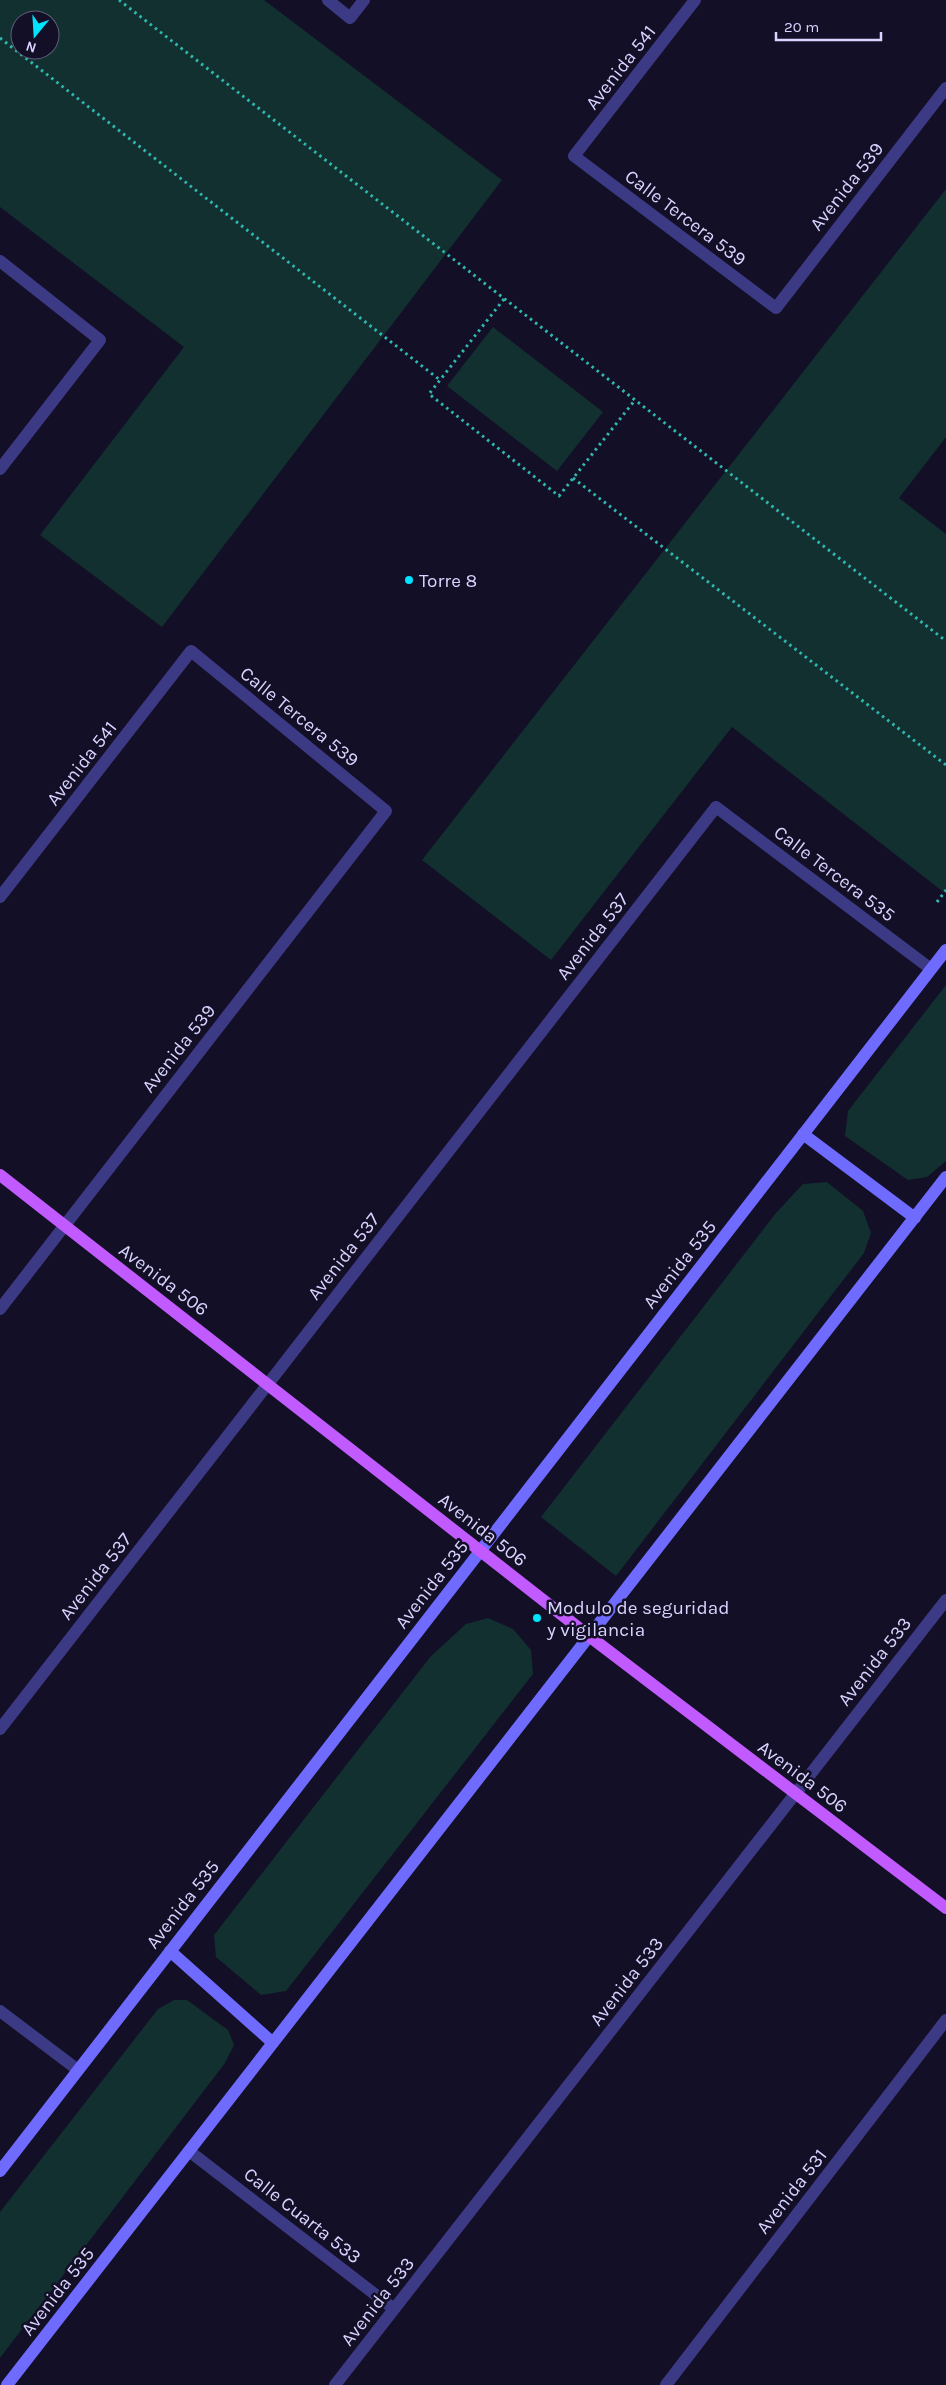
<svg xmlns="http://www.w3.org/2000/svg" width="946" height="2385" font-family="Karla,sans-serif">
  <style>
    .green { fill: #12302f; fill-rule: evenodd }
    .lines { fill: none; stroke-linecap: round; stroke-linejoin: round }
    .path { stroke: #2fb8b0; stroke-width: 3; stroke-dasharray: 2.5 4; stroke-linecap: butt }
    .street { stroke: #3d3a85; stroke-width: 12 }
    .secondary { stroke: #6f6bff; stroke-width: 12 }
    .primary { stroke: #c25bff; stroke-width: 12 }
    .poi-dot { fill: #00e5ff; stroke: #130f26; stroke-width: 2 }
    .labels { text-anchor: middle; stroke-width: 5; stroke-linejoin: round; paint-order: stroke }
    .street-label { font-size: 19px; fill: #d9d4ff; stroke: #130f26 }
    .poi-label { font-size: 19px; fill: #d9d4ff; stroke: #130f26; text-anchor: start }
  </style>
  <rect width="100%" height="100%" fill="#130f26"/>
  <path class="green" d="M0,0H264L502,180L162,627L40,535L184,347L0,207ZM20,20H50V50H20Z
    M946,189V437L899,498L946,534V894L732,727L551,960L422,860Z
    M493,327L603,412L557,471L447,386Z
    M946,985V1161L927,1177L908,1180L845,1136L848,1111Z
    M827,1182L863,1211L871,1233L864,1253L616,1576L541,1517L776,1213L803,1184Z
    M488,1618L513,1629L531,1650L533,1674L286,1991L261,1995L216,1957L214,1935L431,1656L466,1624Z
    M174,2000H187L228,2030L234,2045L225,2063L0,2358V2212L158,2009Z"/>
  <g class="lines">
    <path class="path" d="M119,0L946,641
      M0,38L440,380
      M504,299L429,394L559,496L635,400
      M573,478L946,765
      M937,902L946,890"/>
    <path class="street" d="M328,0L350,18L364,0
      M695,0L574,156L776,308L946,88
      M0,261L100,340L0,469
      M0,897L191,651L386,811L0,1309
      M0,1729L716,807L931,969
      M0,2011L78,2070
      M189,2151L394,2309
      M335,2385L946,1600
      M666,2385L946,2020"/>
    <path class="secondary" d="M803,1134L915,1218
      M170,1951L273,2043
      M0,2171L946,950
      M7,2385L946,1177"/>
    <path class="primary" d="M0,1175L589,1636L946,1908"/>
  </g>
  <g class="poi-dot">
    <circle cx="409" cy="580" r="5"/>
    <circle cx="537" cy="1618" r="5"/>
  </g>
  <g class="labels">
    <g class="street-label">
      <text transform="translate(620 67) rotate(-52)" y="7">Avenida 541</text>
      <text transform="translate(846 186) rotate(-52)" y="7">Avenida 539</text>
      <text transform="translate(686 217) rotate(37)" y="7">Calle Tercera 539</text>
      <text transform="translate(300 716) rotate(39)" y="7">Calle Tercera 539</text>
      <text transform="translate(81 763) rotate(-52)" y="7">Avenida 541</text>
      <text transform="translate(835 873) rotate(37)" y="7">Calle Tercera 535</text>
      <text transform="translate(592 936) rotate(-52)" y="7">Avenida 537</text>
      <text transform="translate(178 1048) rotate(-52)" y="7">Avenida 539</text>
      <text transform="translate(343 1256) rotate(-52)" y="7">Avenida 537</text>
      <text transform="translate(679 1264) rotate(-52)" y="7">Avenida 535</text>
      <text transform="translate(164 1279) rotate(37)" y="7">Avenida 506</text>
      <text transform="translate(483 1529) rotate(38)" y="7">Avenida 506</text>
      <text transform="translate(95 1576) rotate(-52)" y="7">Avenida 537</text>
      <text transform="translate(431 1584) rotate(-52)" y="7">Avenida 535</text>
      <text transform="translate(874 1661) rotate(-52)" y="7">Avenida 533</text>
      <text transform="translate(803 1776) rotate(37)" y="7">Avenida 506</text>
      <text transform="translate(182 1904) rotate(-52)" y="7">Avenida 535</text>
      <text transform="translate(626 1981) rotate(-52)" y="7">Avenida 533</text>
      <text transform="translate(791 2191) rotate(-52)" y="7">Avenida 531</text>
      <text transform="translate(303 2215) rotate(38)" y="7">Calle Cuarta 533</text>
      <text transform="translate(57 2291) rotate(-52)" y="7">Avenida 535</text>
      <text transform="translate(377 2301) rotate(-52)" y="7">Avenida 533</text>
    </g>
    <g class="poi-label">
      <text x="419" y="587">Torre 8</text>
      <text x="547" y="1614">Modulo de seguridad<tspan x="547" dy="22">y vigilancia</tspan></text>
    </g>
  </g>
  <g transform="translate(35 35) rotate(198)"><circle r="24" fill="#130f26" stroke="#625e7d"/>
  <path d="M0-4L9 19L0 12L-9 19Z" fill="#00e5ff"/>
  <text y="-8" font-size="14" font-weight="bold" text-anchor="middle" fill="#d9d4ff">N</text>
  </g>
  <path d="M776 32v8h105v-8" fill="none" stroke="#d9d4ff" stroke-width="2.5"/>
  <text x="784" y="32" font-size="15" fill="#d9d4ff" stroke="#130f26" stroke-width="4" paint-order="stroke">20 m</text>
</svg>
